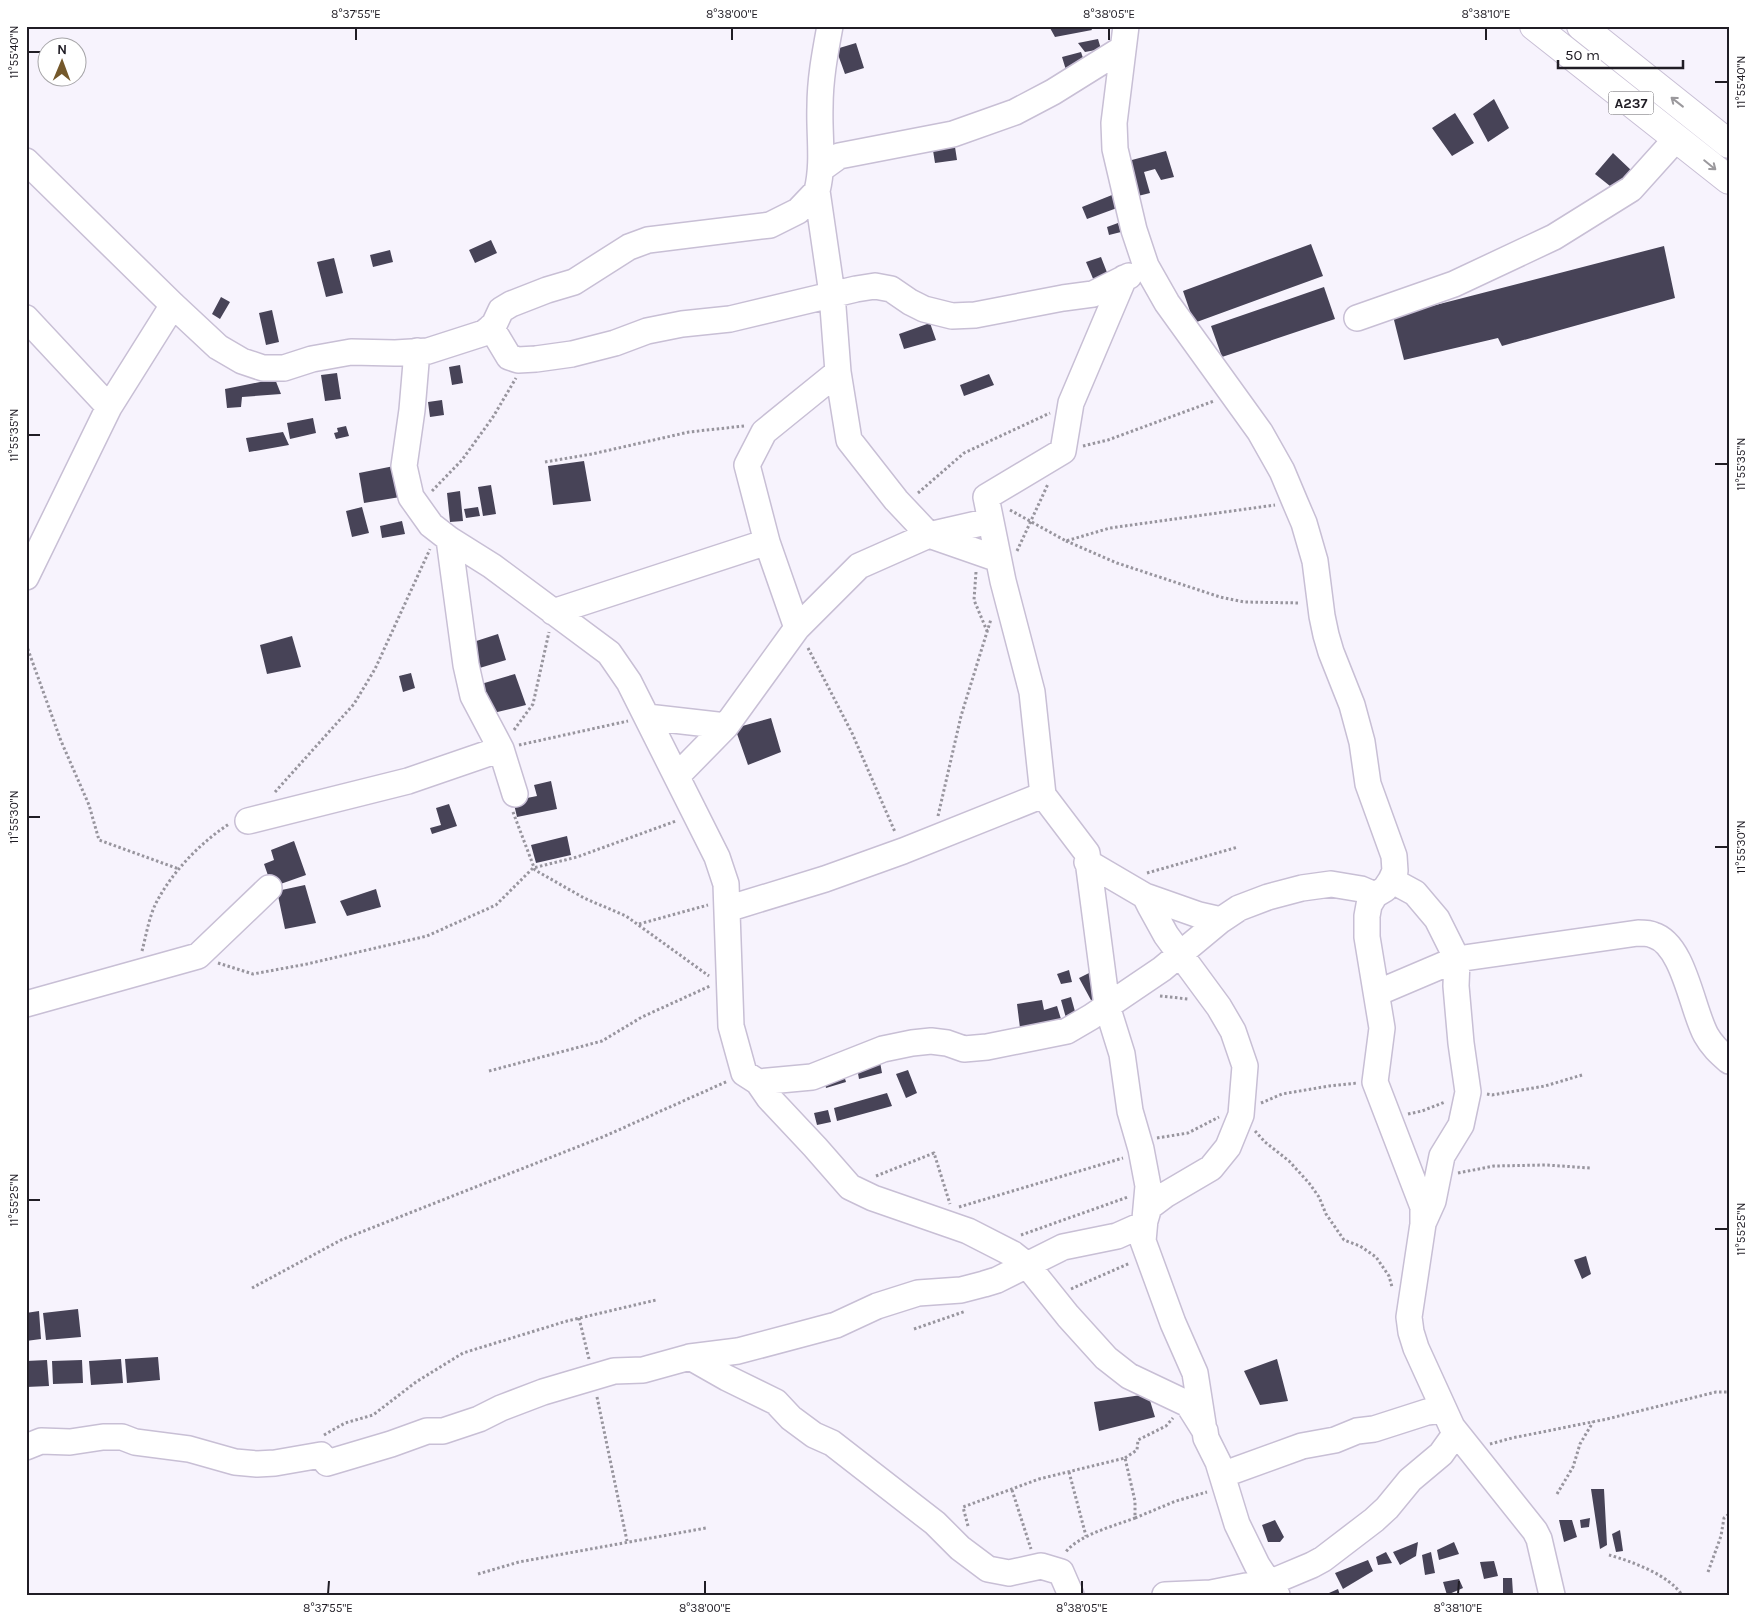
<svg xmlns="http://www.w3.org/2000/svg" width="1755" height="1621" font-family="Karla,sans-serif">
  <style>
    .building { fill: #474357 }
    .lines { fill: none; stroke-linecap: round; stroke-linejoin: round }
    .minor-casing { stroke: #c8bfd5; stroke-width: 28 }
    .highway-casing { stroke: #c8bfd5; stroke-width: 30 }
    .path { stroke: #98959e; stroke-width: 3; stroke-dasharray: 2.5 2.5; stroke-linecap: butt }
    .minor { stroke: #fff; stroke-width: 25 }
    .highway { stroke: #fff; stroke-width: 28 }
    .oneway { stroke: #9b999d }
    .ticks { fill: none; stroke: #201d25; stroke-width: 2 }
    .labels { text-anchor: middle; stroke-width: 5; stroke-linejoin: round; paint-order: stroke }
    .shield { fill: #fff; stroke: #636166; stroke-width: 1 }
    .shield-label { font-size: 14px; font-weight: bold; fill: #201d25 }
    .neatline { fill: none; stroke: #201d25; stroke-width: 2 }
    .ticks-label { font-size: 12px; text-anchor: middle; fill: #201d25 }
  </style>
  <rect width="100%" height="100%" fill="#f7f3fd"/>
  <path class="building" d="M1055,26H1090L1092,30L1055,37L1050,28Z
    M1098,39L1101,49L1085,52L1078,43Z
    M856,43L864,68L845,74L836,49Z
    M1081,52L1085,64L1066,70L1062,57Z
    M1494,99L1509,128L1488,142L1473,114Z
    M1455,113L1474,143L1452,156L1432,128Z
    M953,134L957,160L935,163L931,138Z
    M1166,151L1174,177L1161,180L1155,169L1144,172L1150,193L1138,196L1128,161Z
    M1613,153L1632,171L1615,190L1595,174Z
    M1112,195L1117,208L1087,219L1082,207Z
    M1118,223L1121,232L1109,235L1107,227Z
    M491,240L497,253L475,263L469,250Z
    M1311,244L1323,276L1194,323L1183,291Z
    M1664,246L1675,298L1502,346L1498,338L1404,360L1393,316Z
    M390,250L393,262L373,267L370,255Z
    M1101,257L1108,275L1094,281L1086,262Z
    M334,258L343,293L326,297L317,262Z
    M1324,287L1335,319L1222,357L1211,326Z
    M221,297L230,302L220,319L212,314Z
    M272,310L279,342L266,345L259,313Z
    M930,323L936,340L904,349L899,334Z
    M460,365L463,383L452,385L449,367Z
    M337,373L341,399L325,401L321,375Z
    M989,374L994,385L964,396L960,385Z
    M275,379L281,394L242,397L241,407L227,408L225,389Z
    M442,400L444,415L430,417L428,402Z
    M313,418L316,433L290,439L287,423Z
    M346,426L349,436L336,439L334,433L338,432L337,428Z
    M283,432L289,445L249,452L246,438Z
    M584,461L591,501L553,505L548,466Z
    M399,465L406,496L364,503L359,473Z
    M491,485L496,514L483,516L478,487Z
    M460,491L463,521L450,522L447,493Z
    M362,507L369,533L352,537L346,511Z
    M478,507L480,516L466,518L464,509Z
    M402,521L405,534L382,538L380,526Z
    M498,634L506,660L473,670L467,644Z
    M292,636L301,667L267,674L260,645Z
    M411,673L415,688L403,692L399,676Z
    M515,674L526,705L489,714L481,684Z
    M771,718L781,752L748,765L735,728Z
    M551,781L557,809L517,817L512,796L522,799L537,796L534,785Z
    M449,804L457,826L432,834L430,828L441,825L436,808Z
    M567,836L571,855L536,863L531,845Z
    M294,841L306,875L272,887L264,864L274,860L271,850Z
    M305,885L316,923L285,929L277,891Z
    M376,889L381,907L347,916L340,901Z
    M1069,970L1072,982L1061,984L1057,974Z
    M1091,972L1103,996L1092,1002L1079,978Z
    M1071,997L1076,1015L1066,1018L1061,1000Z
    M1042,1000L1044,1010L1057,1006L1061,1019L1020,1028L1017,1004Z
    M880,1062L882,1073L859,1079L857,1068Z
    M908,1070L917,1093L906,1098L896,1074Z
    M843,1072L846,1082L826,1088L824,1078Z
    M887,1093L892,1106L837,1121L834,1108Z
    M828,1110L831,1122L817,1125L814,1113Z
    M1586,1256L1591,1274L1582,1279L1574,1260Z
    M78,1309L81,1337L46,1340L43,1313Z
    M39,1311L41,1339L26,1341V1313Z
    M158,1357L160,1380L127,1383L125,1359Z
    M121,1359L123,1383L91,1385L89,1361Z
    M1277,1359L1288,1401L1260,1405L1244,1371Z
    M47,1360L49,1386L26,1387V1361Z
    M82,1360L83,1383L53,1384L52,1361Z
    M1148,1394L1155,1417L1099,1431L1094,1402Z
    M1591,1489H1604L1607,1545L1600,1549Z
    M1590,1518L1589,1527L1581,1528L1580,1520Z
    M1275,1520L1284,1537L1280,1542H1268L1262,1525Z
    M1559,1520H1572L1577,1537L1564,1542Z
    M1620,1530L1623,1551L1616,1552L1612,1534Z
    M1418,1542L1416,1556L1400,1565L1393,1552Z
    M1454,1542L1459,1554L1439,1560L1437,1550Z
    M1386,1552L1392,1563L1378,1565L1376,1557Z
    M1431,1552L1435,1573L1425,1575L1422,1555Z
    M1368,1560L1373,1571L1343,1589L1335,1573Z
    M1494,1561L1498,1576L1484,1579L1480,1562Z
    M1503,1578H1512L1513,1594H1503Z
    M1459,1579L1463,1588L1447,1595L1443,1582Z
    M1338,1589L1340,1595H1329V1593Z"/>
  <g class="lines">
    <defs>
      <path id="minor" d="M1126,26L1114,123L1115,149L1134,230L1146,266L1167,303L1260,432L1282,471L1295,502L1304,523L1315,561L1322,616L1326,635L1331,652L1352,705L1362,742L1368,784L1394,856L1395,871L1391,880L1385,889L1375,895L1369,905L1367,916V937L1382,1028L1375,1082L1423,1207V1224L1409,1317L1411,1332L1416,1348L1452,1427L1535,1531L1539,1539L1552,1595
        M26,161L173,305L218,347L242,361L263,368H284L312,359L351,352L395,353L428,351L484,333L494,325L501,310L511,304L547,290L574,282L629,247L648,240L770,225L798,211L817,191
        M821,169L839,156L953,134L1015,112L1053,92L1122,49
        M1124,278L1071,403L1063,451L986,497L1003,581L1032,692L1043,795L1087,853L1107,1006L1122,1054L1130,1111L1141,1149L1148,1186L1143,1241L1173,1323L1195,1373L1203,1424
        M26,318L109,407
        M1357,318L1454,284L1554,237L1631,189L1676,139
        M491,327L509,357L518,360L536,359L572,354L615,343L647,331L682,324L730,319L856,289L875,286L891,289L910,302L924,309L952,316L975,315L1063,298L1093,294L1129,276
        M417,351L412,410L404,466L411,497L431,525L449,539L492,566L609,653L629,682L717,857L726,884L731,1026L744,1073L758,1082L769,1098L815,1147L850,1187L873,1198L968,1231L1013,1254L1027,1265L1068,1316L1106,1358L1129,1376L1188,1404L1205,1431L1206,1438L1218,1462L1237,1524L1257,1565L1277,1595
        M838,372L849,440L896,500L929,535L998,559
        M449,539L466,665L473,696L501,749L515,794
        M767,542L747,465L764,432L838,372L832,294L817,191C824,163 819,135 820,107C820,79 825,53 830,26
        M26,577L109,407L173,305
        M553,612L767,542L797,628
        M647,717L726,726L677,776
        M726,726L797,628L859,566L929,535L990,521
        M248,821L408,781L501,749
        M1391,880L1415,893L1437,919L1457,959L1456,986L1461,1043L1468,1092L1461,1125L1442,1156L1433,1201L1424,1221
        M1145,896L1199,915L1221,920
        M727,909L825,879L903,851L1043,795
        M1377,993L1457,959L1638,933C1643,933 1649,933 1653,935C1684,944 1692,1010 1706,1035C1712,1046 1720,1053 1729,1061
        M26,1004L198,956L269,888
        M758,1082L812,1077L883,1049L912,1043L931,1041L947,1043L964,1049L987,1047L1067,1031L1091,1017L1162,969L1221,920L1239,908L1268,897L1302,888L1331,884L1361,889L1375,895
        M690,1357L738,1351L806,1333L836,1325L877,1306L918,1293L961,1290L984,1284L997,1280L1063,1247L1117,1236L1144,1224L1149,1207L1165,1195L1211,1168L1228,1147L1241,1115L1245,1066L1233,1031L1219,1007L1166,935L1150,906L1145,896L1087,862
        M26,1447L41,1441L70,1442L103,1437H122L135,1442L189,1449L235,1462L257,1464L275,1463L321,1455L327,1463L391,1444L427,1431H443L479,1419L501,1408L543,1392L614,1371L643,1370L690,1357L727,1378L776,1402L791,1418L814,1435L832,1443L935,1523L960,1548L988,1569L1009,1573L1041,1566L1061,1572L1071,1595
        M1222,1475L1302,1446L1335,1440L1357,1431L1374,1429L1427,1412L1443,1410
        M1165,1595L1211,1593L1246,1586L1263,1587L1269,1583L1312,1565L1323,1559L1374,1520L1387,1508L1410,1480L1441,1454L1456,1433"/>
      <path id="highway" d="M1534,26L1729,180
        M1581,26L1729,144"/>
    </defs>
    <use href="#minor" class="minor-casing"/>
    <use href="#highway" class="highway-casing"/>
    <path class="path" d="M1083,446L1108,440L1214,401
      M545,462L592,454L689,432L744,426
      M432,491L462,460L493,417L516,378
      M918,493L964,453L1050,413
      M1010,510L1066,541L1110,528L1275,505
      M1066,541L1117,563L1220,597L1244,602L1300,603
      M1017,551L1048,484
      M976,572L974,600L987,631
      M26,644L61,741L89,805L99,840L179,869
      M808,648L852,733L895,832
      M514,730L533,704L549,632
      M519,745L628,721
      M275,792L354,704L375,669L430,549
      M513,812L535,870L584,898L626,916L709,976
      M938,816L961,716L991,619
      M1147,873L1238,847
      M639,924L708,905
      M142,951C146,936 149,917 156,903C172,872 200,843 229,824
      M218,963L253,974L307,964L427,936L496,905L533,868L577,857L676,821
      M1160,996L1188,999
      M489,1071L602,1041L642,1017L710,986
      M1487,1094L1492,1095L1545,1086L1582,1075
      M1261,1103L1282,1094L1329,1086L1357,1083
      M1408,1114L1422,1111L1445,1102
      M1255,1131L1265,1142L1289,1161L1309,1183L1319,1197L1326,1214L1344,1240L1360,1246L1376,1257L1389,1276L1392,1287
      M1157,1138L1188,1133L1219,1117
      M1458,1173L1494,1166L1546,1165L1590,1168
      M876,1176L934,1153L950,1204
      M959,1207L1123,1158
      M1021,1235L1128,1197
      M252,1288L341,1240L605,1136L728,1081
      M1071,1289L1130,1263
      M579,1318L589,1359
      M914,1329L966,1311
      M597,1397L627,1541
      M324,1435L345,1423L373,1415L416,1382L463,1353L567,1321L656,1300
      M1490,1444L1512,1438L1607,1419L1716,1392H1729
      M1125,1458L1137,1450L1138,1440L1166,1426L1173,1418
      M1069,1472L1086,1536
      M1012,1490L1031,1549
      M1557,1494L1573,1467L1580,1444L1593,1422
      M1135,1518L1176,1501L1207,1492
      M968,1526L963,1507L1039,1479L1125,1458L1135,1501V1518C1114,1526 1078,1535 1065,1553
      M1609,1555C1631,1561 1669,1575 1682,1595
      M1708,1572L1721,1536L1724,1518L1729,1514
      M478,1574L519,1562L706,1528"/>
    <use href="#minor" class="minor"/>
    <use href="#highway" class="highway"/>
  </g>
  <defs><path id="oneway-shaft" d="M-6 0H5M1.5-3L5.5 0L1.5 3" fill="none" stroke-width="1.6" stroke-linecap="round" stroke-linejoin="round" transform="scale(1.25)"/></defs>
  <g class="oneway">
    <use href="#oneway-shaft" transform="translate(1677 102) rotate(-142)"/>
    <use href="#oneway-shaft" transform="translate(1710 165) rotate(39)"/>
  </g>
  <path class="ticks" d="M356,40V28M732,40V28M1109,40V28M1486,40V28M28,52H40M1715,82H1728M28,435H40M1715,464H1728M28,817H40M1715,847H1728M28,1200H40M1715,1229H1728M328,1594L329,1581M705,1594V1581M1082,1594V1581M1458,1594L1459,1581"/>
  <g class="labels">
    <rect class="shield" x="1608.5" y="91.5" width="45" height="23" rx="4"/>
    <g class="shield-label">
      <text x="1631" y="108">A237</text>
    </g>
  </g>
  <rect width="1755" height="1621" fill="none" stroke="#ffffff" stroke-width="55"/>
  <g transform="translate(62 62) rotate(1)"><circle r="24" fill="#ffffff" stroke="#a6a5a8"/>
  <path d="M0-4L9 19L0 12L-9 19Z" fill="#74582b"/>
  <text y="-8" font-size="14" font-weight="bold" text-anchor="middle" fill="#201d25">N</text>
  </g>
  <path d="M1558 60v8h125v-8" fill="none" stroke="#201d25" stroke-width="2.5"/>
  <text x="1565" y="60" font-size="15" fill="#201d25" stroke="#ffffff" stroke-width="4" paint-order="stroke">50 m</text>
  <rect x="28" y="28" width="1700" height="1566" class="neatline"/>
  <g class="ticks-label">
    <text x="356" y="18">8°37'55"E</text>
    <text x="732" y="18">8°38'00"E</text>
    <text x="1109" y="18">8°38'05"E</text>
    <text x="1486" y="18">8°38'10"E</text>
    <text transform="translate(14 52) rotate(-90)" y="4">11°55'40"N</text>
    <text transform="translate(1741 82) rotate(-90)" y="4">11°55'40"N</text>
    <text transform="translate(14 435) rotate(-90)" y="4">11°55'35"N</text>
    <text transform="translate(1741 464) rotate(-90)" y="4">11°55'35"N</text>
    <text transform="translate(14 817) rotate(-90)" y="4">11°55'30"N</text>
    <text transform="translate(1741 847) rotate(-90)" y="4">11°55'30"N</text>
    <text transform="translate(14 1200) rotate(-90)" y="4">11°55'25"N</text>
    <text transform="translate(1741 1229) rotate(-90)" y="4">11°55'25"N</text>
    <text x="328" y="1612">8°37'55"E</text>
    <text x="705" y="1612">8°38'00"E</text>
    <text x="1082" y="1612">8°38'05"E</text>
    <text x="1458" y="1612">8°38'10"E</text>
  </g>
</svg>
